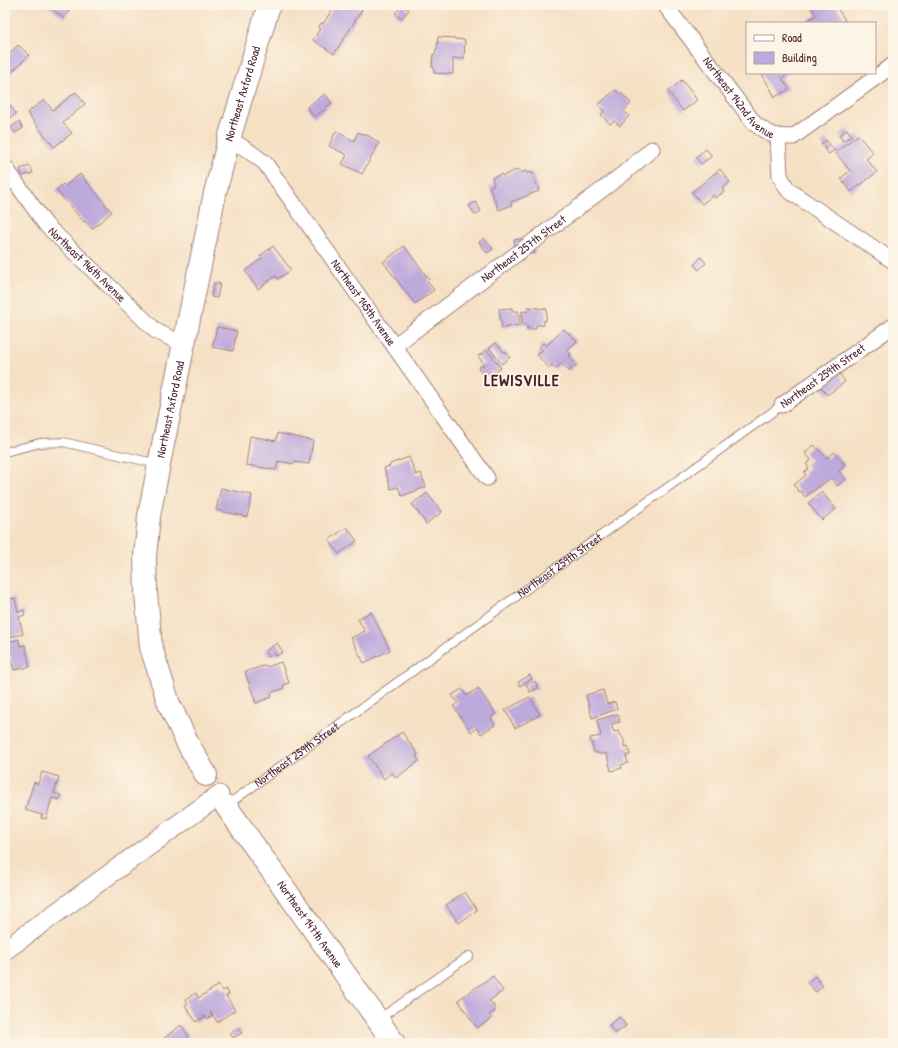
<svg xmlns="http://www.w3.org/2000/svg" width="898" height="1048" font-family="'Patrick Hand',sans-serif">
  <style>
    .building { fill: #bda9dc }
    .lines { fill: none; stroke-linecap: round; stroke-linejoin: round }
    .service-casing { stroke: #a08078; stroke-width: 10 }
    .minor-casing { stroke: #a08078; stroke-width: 17 }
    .tertiary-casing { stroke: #a08078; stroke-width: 21 }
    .secondary-casing { stroke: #a08078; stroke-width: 24 }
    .service { stroke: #fff; stroke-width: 8 }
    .minor { stroke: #fff; stroke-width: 15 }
    .tertiary { stroke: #fff; stroke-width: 19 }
    .secondary { stroke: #fff; stroke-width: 22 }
    .labels { text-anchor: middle; stroke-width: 4; stroke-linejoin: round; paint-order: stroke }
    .street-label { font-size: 12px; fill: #4a1f2b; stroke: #fcf5e5 }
    .district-label { font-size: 16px; font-weight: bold; letter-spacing: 1px; fill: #4a1f2b; stroke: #fcf5e5 }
  </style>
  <rect width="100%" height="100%" fill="#fcf5e5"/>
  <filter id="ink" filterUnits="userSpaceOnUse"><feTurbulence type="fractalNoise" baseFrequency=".025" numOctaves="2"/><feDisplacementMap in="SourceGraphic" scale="8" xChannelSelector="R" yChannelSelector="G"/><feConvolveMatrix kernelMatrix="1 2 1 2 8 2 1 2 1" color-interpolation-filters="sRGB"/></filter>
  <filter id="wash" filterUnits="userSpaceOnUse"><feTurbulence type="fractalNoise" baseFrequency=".012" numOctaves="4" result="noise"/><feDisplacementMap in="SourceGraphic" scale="16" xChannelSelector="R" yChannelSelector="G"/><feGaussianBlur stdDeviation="0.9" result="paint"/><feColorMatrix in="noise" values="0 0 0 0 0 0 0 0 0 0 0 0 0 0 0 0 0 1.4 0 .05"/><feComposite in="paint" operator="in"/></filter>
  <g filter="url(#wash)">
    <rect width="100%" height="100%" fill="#f5e0c4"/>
    <g id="blocks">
      <path class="building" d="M46,5H73L64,18Z
        M335,5H354L362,10L334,54L313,40L320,29L318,28L321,23L323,24Z
        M403,5L409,10L401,19L395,13Z
        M816,5H825L827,8L831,5H835L845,20L840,23H804L816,15L812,8Z
        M438,37L455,38V39L465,40L464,59L453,58V74L434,73V67H432L433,54L435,55L436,49H437Z
        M18,45L29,55L10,74L5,69V59Z
        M764,73H790L782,78L789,89L775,97L762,74Z
        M682,80L697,100L683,111L668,91Z
        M615,90L620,94L621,93L631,103L624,111L629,116L620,126L614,121L610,124L601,115L604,111L598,105Z
        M76,92L85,104L63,123L72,133L54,147L27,113L44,100L53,110Z
        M325,94L332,103L326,107L327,108L314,117L307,107Z
        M5,97L16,114L5,122Z
        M19,122L23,128L15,133L11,127Z
        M847,129L852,136L843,141L839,135Z
        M336,131L354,141L358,132L369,136L379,143L362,174L342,164L347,155L329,146Z
        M858,135L873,153L866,159L877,172L851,192L841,178L850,171L835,152Z
        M826,140L834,150L829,154L821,144Z
        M706,149L712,156L701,164L696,157Z
        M30,166L33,173L23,176L20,169Z
        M519,169L521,173L525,171L527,173L532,172L539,191L511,202L512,205L499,210L489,187L494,185L492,178L501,174L502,176Z
        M720,169L730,182L722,189L724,192L715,198L713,195L702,204L692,192Z
        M80,174L105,203H104L112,212L92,229L85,221L84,222L56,190L63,184L65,186Z
        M476,202L481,211L475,215L469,206Z
        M532,237L535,253L517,257L514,240Z
        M484,238L493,249L487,253L479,242Z
        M273,246L291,270L278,279L276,276L258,289L245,271L262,258L260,256Z
        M404,246L429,279L427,281L434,290L415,304L383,262Z
        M701,257L706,263L699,270L694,265Z
        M214,283L220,284L217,298L211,297Z
        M528,307L547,309L546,321L544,320V325H536V329H527V324H522V311L527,312Z
        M512,308V311H518L520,325L502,328L499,309Z
        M217,327L237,331L233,351L212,347Z
        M564,329L577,341L567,350L571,354L569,356L577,364L569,371L561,363L555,369L552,365L549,368L537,355L542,350L539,347L543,343L546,346Z
        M496,343L504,352L505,351L510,357L502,364L489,348Z
        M487,350L501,368L492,374L490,371L484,376L478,368L484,364L478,356Z
        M837,370L845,382L827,395L818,383Z
        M278,433L313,441L309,464L294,462V464L278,461L276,470L246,465L250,436L276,441Z
        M814,445L827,458L834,452L845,465L839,471L846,479L837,486L831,478L805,497L801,491L799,492L794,485L806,475L804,472L809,468L806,464L811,460L805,453Z
        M409,457L416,475L421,473L426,487L402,496L398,487L391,489L384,468L390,466V464Z
        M221,488L252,495L247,517L216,510Z
        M822,492L836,509L822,520L808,503Z
        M427,493L442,512L426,524L412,504Z
        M347,527L357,541L339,554L329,540Z
        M15,598L18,612L24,610L25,615L19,617L23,634L6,638L5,633V600Z
        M371,612L390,650L364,663L351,638L365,631L358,619Z
        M19,639L20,646L25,645L30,667L14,670L10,655L5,656V651L9,650L7,642Z
        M277,643L283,652L276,656L275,653L269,657L265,651Z
        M281,662L289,683L283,685L284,688L271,693L272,697L256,703L245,672L266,665L267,667Z
        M530,675L532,679L520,686L518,682Z
        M535,681L538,688L530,692L526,685Z
        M478,688L496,714L491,718L495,725L481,734L477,728L471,732L453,706L458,703L452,695L462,689L467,696Z
        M603,690L607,704L615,702L617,709L592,718L586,695Z
        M530,697L540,715L515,728L505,710Z
        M618,714L620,722L611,724L614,732L618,731L624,740V747L628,746L630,755L626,756L628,763L621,765L622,768L611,771L607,754H601L594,752L590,738L601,736L597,720Z
        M402,732L418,754L416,756L419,761L396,778L392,772L384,779L368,756Z
        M42,772L59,777L54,793L61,795L59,800L52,798L46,819L41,818L42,815L25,810L34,782L38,784Z
        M465,892L477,910L459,923L446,905Z
        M493,976L503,991L489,1001L493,1004L495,1011L489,1015L492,1018L477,1028L458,1000Z
        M815,976L823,986L816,992L807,983Z
        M219,985L223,991L226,989L229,994L226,996L235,1010L217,1022L211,1012L210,1013L212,1016L207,1019L205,1016L196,1022L185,1005L188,1004L185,1000L196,993L198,998Z
        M620,1017L626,1026L615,1034L609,1025Z
        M181,1025L189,1037L181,1043H166L163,1039Z
        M239,1028L242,1033L233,1038L230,1033Z"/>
    </g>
  </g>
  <g filter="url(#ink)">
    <use href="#blocks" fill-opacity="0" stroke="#a08078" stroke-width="1"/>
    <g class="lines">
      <defs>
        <g id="service">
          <path d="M5,452L40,443L63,442L158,464"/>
          <path id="s1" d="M227,805L782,405"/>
          <path d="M379,1019L469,956"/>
        </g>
        <g id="minor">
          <path id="s2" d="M665,5L755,124C770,135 774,137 793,137L893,65"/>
          <path d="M778,137L780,176L788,190L893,261"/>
          <path id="s3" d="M229,139L246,149L265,163L487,478"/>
          <path id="s4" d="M5,167L46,225L156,331L184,345"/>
          <path id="s5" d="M394,346L623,174L652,149"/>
          <path id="s6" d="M782,405L893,326"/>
        </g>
        <path id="tertiary" d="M5,950L219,795"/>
        <g id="secondary">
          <path id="s7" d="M206,775L187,742L169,704L151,647L146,593L145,556L149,516L159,464L215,193L229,139L269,5"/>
          <path id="s8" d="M226,806L394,1043"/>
        </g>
      </defs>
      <use href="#service" class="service-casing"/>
      <use href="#minor" class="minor-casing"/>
      <use href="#tertiary" class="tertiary-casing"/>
      <use href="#secondary" class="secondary-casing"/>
      <use href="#service" class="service"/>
      <use href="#minor" class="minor"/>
      <use href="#tertiary" class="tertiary"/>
      <use href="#secondary" class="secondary"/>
    </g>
  </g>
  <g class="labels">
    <g class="street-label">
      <text dy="4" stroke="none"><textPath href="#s7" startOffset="704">Northeast Axford Road</textPath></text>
      <text dy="4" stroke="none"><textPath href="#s2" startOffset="119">Northeast 142nd Avenue</textPath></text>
      <text dy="4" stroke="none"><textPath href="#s5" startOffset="162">Northeast 257th Street</textPath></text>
      <text dy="4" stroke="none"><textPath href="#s4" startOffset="128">Northeast 146th Avenue</textPath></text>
      <text dy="4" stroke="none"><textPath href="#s3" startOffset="214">Northeast 145th Avenue</textPath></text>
      <text dy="4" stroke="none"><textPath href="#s6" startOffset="50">Northeast 259th Street</textPath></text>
      <text dy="4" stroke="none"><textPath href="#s7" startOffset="380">Northeast Axford Road</textPath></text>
      <text dy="4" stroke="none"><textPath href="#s1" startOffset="410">Northeast 259th Street</textPath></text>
      <text dy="4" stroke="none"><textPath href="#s1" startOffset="86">Northeast 259th Street</textPath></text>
      <text dy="4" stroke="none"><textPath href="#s8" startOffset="145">Northeast 147th Avenue</textPath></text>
    </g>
    <g class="district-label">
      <text x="522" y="386">LEWISVILLE</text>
    </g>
  </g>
  <rect width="898" height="1048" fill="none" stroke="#fcf5e5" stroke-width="20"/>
  <rect x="746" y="22" width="130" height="52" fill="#fcf5e5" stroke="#b59f9b"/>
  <rect x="754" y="35" width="20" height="6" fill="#ffffff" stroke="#b59f9b"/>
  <text x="782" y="42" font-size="12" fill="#4a1f2b">Road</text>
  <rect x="754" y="52" width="20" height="12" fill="#bda9dc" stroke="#b59f9b"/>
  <text x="782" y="62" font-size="12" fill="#4a1f2b">Building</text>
</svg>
